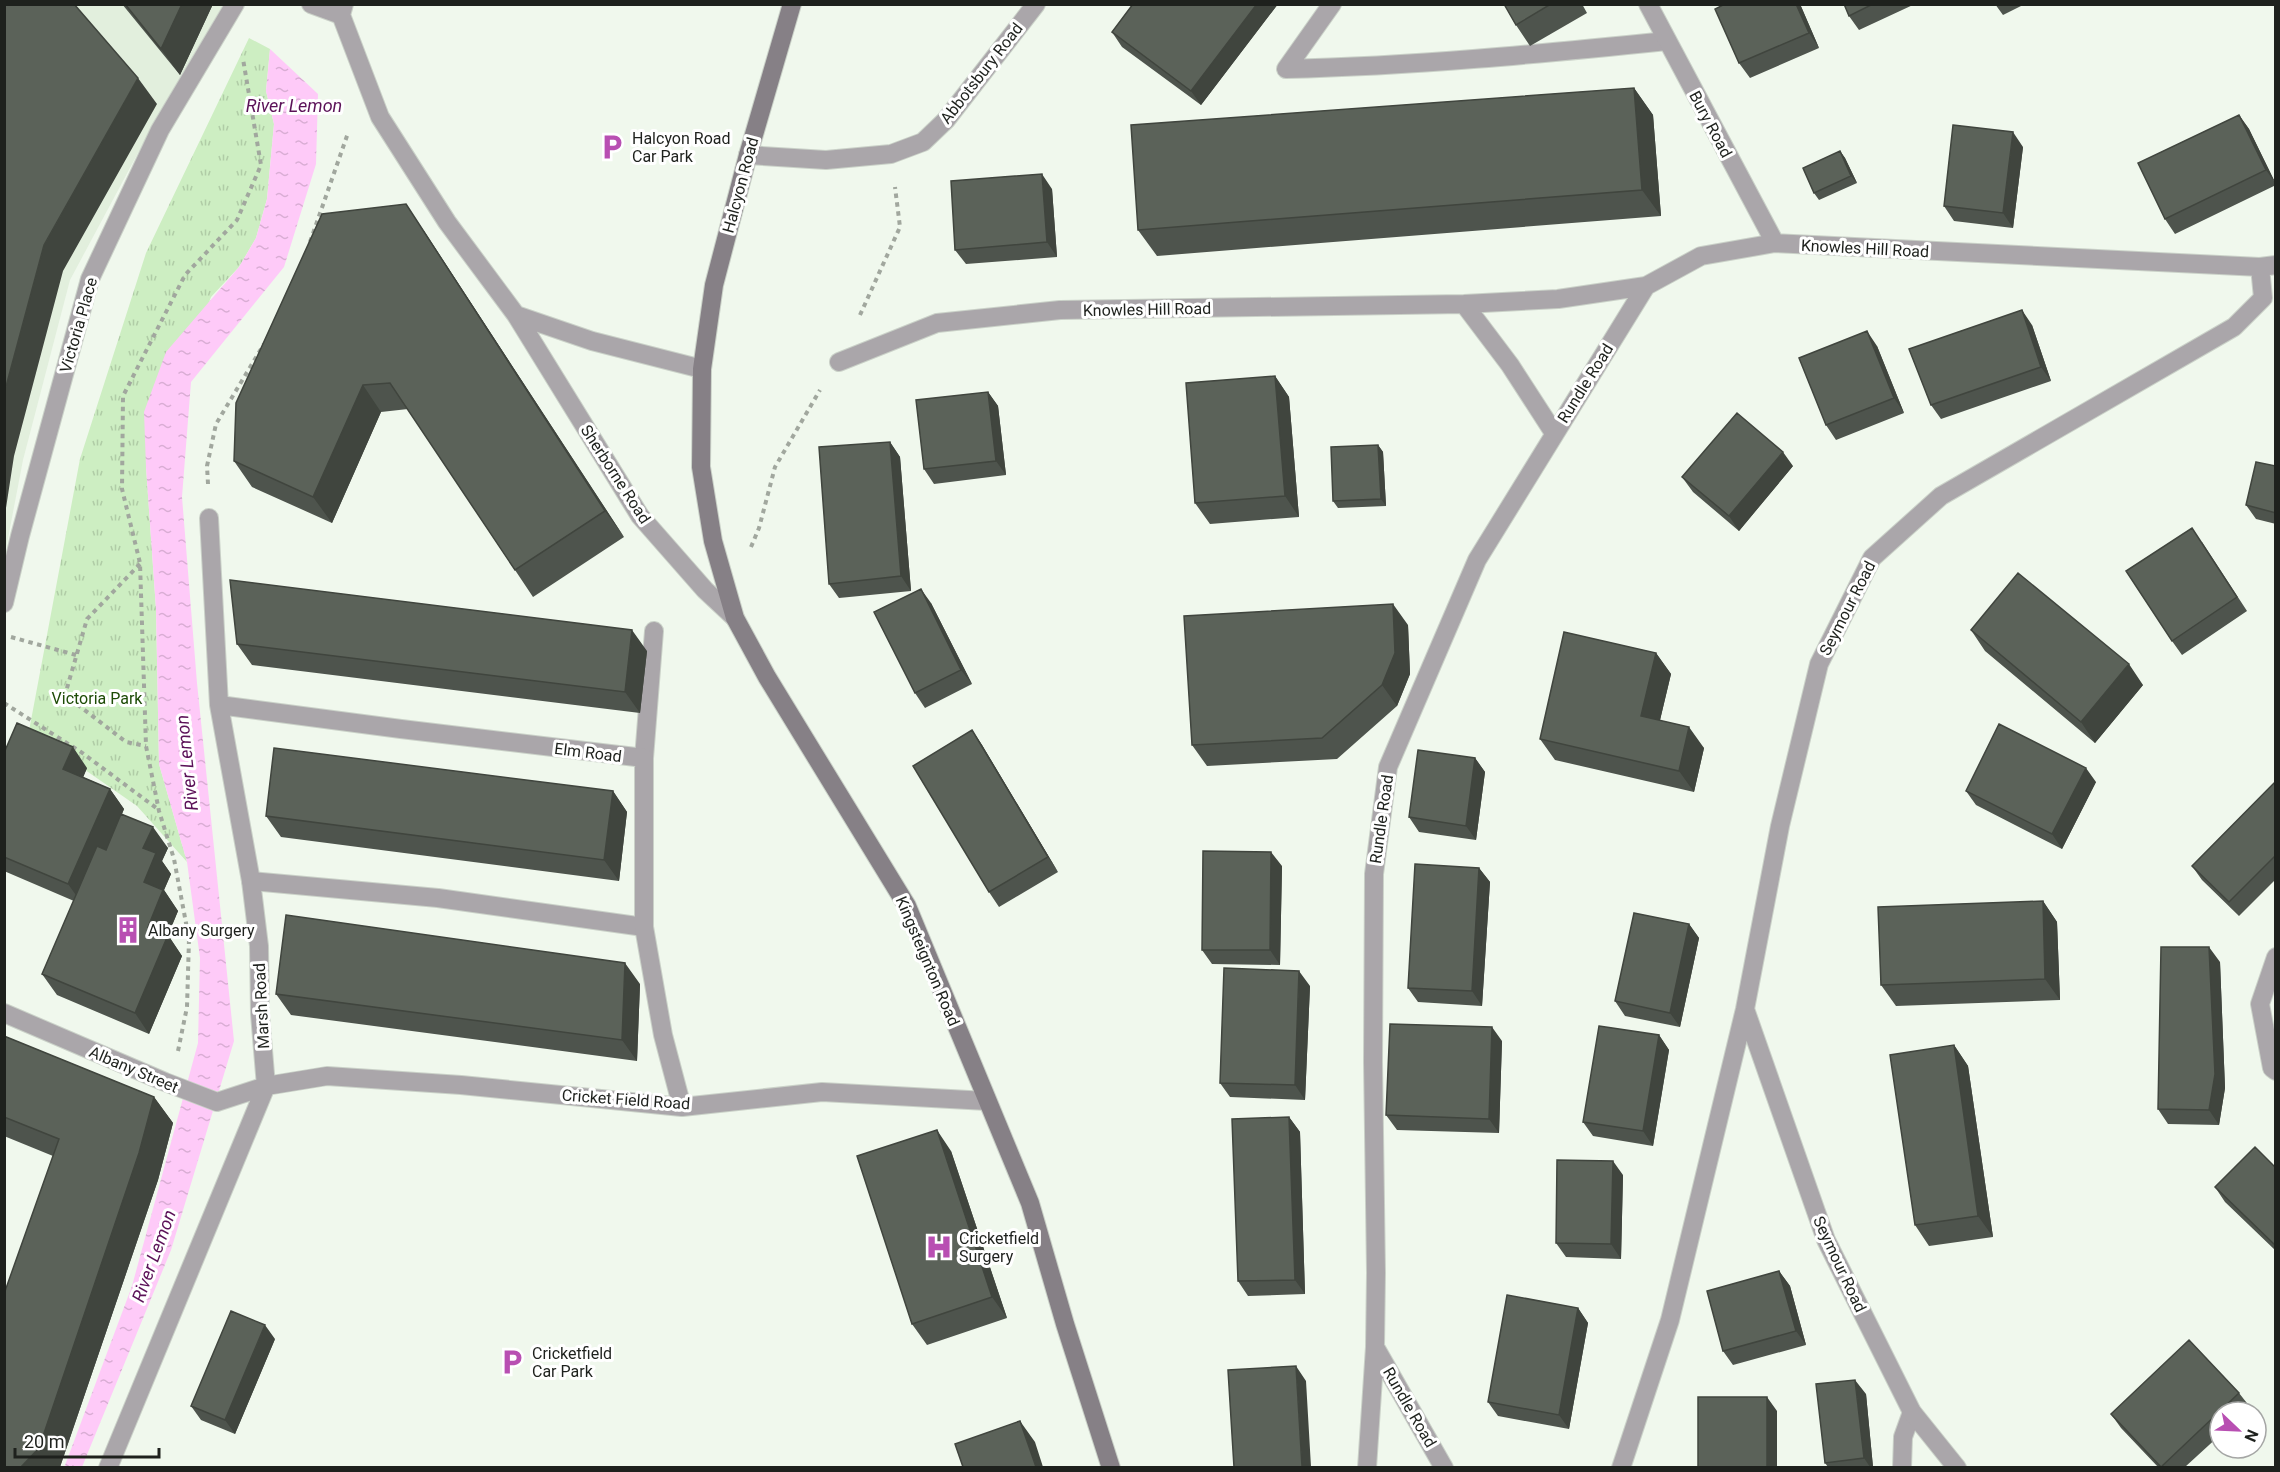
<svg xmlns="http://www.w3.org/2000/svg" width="2280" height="1472" font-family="Roboto,sans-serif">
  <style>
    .built { fill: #e2efdd }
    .grass { fill: url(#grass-tufts) }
    .water { fill: url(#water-ripples) }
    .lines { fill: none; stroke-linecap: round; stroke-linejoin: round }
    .lane-casing { stroke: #cad1c8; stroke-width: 20 }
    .street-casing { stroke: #cad1c8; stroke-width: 20 }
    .secondary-casing { stroke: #cad1c8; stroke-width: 20 }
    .path { stroke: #a1a79e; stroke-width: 4; stroke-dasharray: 4.5 4.5; stroke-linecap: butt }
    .lane { stroke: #aaa6aa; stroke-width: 18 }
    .street { stroke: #aaa6aa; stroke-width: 18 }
    .secondary { stroke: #868086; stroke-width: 18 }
    .wall { fill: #4e544d }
    .shaded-wall { fill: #40453e }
    .building { fill: #5b6259; stroke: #40453e; stroke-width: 1.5 }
    .labels { text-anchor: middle; stroke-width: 6; stroke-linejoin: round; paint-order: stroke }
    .street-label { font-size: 16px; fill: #1e211d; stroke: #fff }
    .poi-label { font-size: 16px; fill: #1e211d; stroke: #fff; text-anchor: start }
    .park-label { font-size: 16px; fill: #1d4b06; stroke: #fff }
    .water-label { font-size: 18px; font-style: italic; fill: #5b1158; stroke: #fff }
  </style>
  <defs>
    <pattern id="grass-tufts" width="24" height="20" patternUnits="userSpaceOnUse" patternTransform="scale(1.5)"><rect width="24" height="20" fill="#cdeec2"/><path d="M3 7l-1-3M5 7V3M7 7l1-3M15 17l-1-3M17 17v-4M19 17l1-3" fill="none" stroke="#b0cca6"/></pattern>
    <pattern id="water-ripples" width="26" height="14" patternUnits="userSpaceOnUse" patternTransform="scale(1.5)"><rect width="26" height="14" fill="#fecaf8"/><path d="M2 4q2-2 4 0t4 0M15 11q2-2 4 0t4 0" fill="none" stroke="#d9add4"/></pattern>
  </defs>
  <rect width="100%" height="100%" fill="#f0f8ed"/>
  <path class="built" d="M5,5H223L154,123L70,280L23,460L5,554Z"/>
  <path class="grass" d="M249,38L270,49L266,91L274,124L267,199L256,238L239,267L211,297L146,467L156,609L159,764L187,862L137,806L29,731L80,459L146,253Z"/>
  <path class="water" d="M270,49L318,94L316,164L284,267L191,382L182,497L197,683L234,1041L171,1250L82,1467L64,1468L132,1286L198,1043L200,958L187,862L159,764L156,609L146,467L144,412L166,352L239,267L256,238L267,199L274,124L266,91Z"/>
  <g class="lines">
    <defs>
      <path id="lane" d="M1332,4L1286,69C1413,66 1540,54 1667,41
        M644,758L654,631
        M251,881L438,898L644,927
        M1902,1468L1903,1437L1912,1412"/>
      <path id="street" d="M311,4L341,15
        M344,4L341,15L380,117L447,222L516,315L640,516L705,590L735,618
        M1648,4L1775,243
        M748,155L826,160L891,154L923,142L946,120L1036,4
        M1464,304L1510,365L1554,433
        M516,315L592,341L702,369
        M839,362L937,323L1060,310L1464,304L1558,299L1646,286L1701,256L1775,243L2260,267L2276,265
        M4,603L20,536L90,279L160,130L235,4
        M219,705L401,729L644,758V927L663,1035L682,1107
        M2276,957L2260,1004L2272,1068L2276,1071
        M1745,1009L1826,1240L1912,1412L1957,1468
        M4,1013L165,1082L217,1102L266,1086L327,1076L461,1085L682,1107L822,1092L987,1101
        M1375,1347L1444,1468
        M108,1468L266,1086L260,1014L259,946L251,881L219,705L209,518
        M1367,1468L1375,1347L1376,1273L1373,1062L1374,874L1388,767L1477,560L1646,286
        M1621,1468L1670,1320L1745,1009L1780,826L1819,664L1872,558L1941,496L2234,327L2263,298L2260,267"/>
      <path id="secondary" d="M792,4L748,155L714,285L702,369L701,467L713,541L735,618L767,677L907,906L1030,1203L1065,1324L1111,1468"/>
    </defs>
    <use href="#lane" class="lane-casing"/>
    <use href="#street" class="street-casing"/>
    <use href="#secondary" class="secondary-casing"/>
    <path class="path" d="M310,242L348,133
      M860,315L900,227L895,187
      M208,484L207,466L216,424L264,344
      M751,547L759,528L775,467L820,390
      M140,564L87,619L65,695L126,742L146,746
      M11,637L76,655
      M4,703L81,752L159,810
      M178,1051L187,1007L189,939L174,859L159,811L146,746L140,563L122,489L123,396L185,275L237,220L261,165L243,59"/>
    <use href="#lane" class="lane"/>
    <use href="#street" class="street"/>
    <use href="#secondary" class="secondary"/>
  </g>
  <path class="wall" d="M122,4H213L180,75Z
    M1133,4H1278L1201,105L1122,47L1112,32Z
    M1504,4H1582L1587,13L1530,46L1516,25Z
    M1725,4H1800L1819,48L1750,78L1739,63Z
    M1844,4H1915L1859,30L1849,16Z
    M1995,4H2025L2003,15Z
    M1634,88L1653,115L1661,216L1157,256L1138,230Z
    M2239,115L2249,129L2276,185L2175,234L2165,219Z
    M2023,147L2013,228L1954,221L1944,206Z
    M1840,151L1845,158L1857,183L1819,200L1814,193Z
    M1052,189L1057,257L966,264L955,250Z
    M424,231L624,537L533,597L408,409L381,412L332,523L252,487L234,461Z
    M2032,325L2051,381L1941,419L1931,405Z
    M1877,346L1904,413L1836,440L1826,425Z
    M1275,376L1289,397L1299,517L1210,524L1195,503Z
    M988,392L998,406L1006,475L934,484L924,469Z
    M890,442L900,457L911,591L839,598L829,584Z
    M1378,445L1383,452L1386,506L1338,508L1333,501Z
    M1793,466L1739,531L1693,492L1682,477Z
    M2276,466V524L2256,519L2246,505Z
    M2202,542L2247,611L2182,655L2172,641Z
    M931,603L972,684L925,708L915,693Z
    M1408,625L1410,674L1397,706L1337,759L1207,766L1192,745Z
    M1971,630L2143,685L2095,743L1985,651Z
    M237,644L647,651L640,713L252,665Z
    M1656,653L1671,674L1660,720L1704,748L1694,792L1555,760L1540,739Z
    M972,730L982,745L1058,872L999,907L989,892Z
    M4,753L87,768L83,777L110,789L124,809L122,814L168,848L162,861L171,874L164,890L178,911L168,935L182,956L149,1034L57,995L42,974L74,901L4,871Z
    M1475,758L1485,772L1476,840L1419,832L1409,817Z
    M2276,781V879L2239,916L2202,880L2192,866Z
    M2096,782L2062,849L1976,805L1966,791Z
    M613,791L627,812L619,881L281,837L266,816Z
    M1282,866L1280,965L1212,964L1202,950Z
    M1479,868L1490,882L1482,1006L1418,1002L1408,988Z
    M2043,901L2057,922L2060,1000L1896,1006L1881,985Z
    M1689,924L1699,938L1680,1027L1625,1016L1615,1001Z
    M2220,962L2225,1088L2219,1125L2168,1124L2158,1109Z
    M640,984L637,1061L291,1015L276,994Z
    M1310,986L1305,1100L1230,1097L1220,1083Z
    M1659,1035L1669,1050L1653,1146L1593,1136L1583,1122Z
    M4,1036L154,1097L173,1123L158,1180L60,1467H4L53,1156L4,1136Z
    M1502,1041L1499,1133L1397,1130L1386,1115Z
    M1954,1045L1968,1066L1993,1237L1929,1246L1915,1225Z
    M1289,1117L1300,1132L1305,1294L1248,1296L1238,1281Z
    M951,1151L1007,1318L927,1345L912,1324Z
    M2276,1168V1251L2225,1202L2215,1187Z
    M1623,1175L1621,1259L1566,1257L1556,1243Z
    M1779,1271L1790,1286L1806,1345L1733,1365L1723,1351Z
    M1578,1308L1588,1323L1569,1429L1498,1416L1488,1402Z
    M275,1339L235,1434L201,1420L191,1406Z
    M2239,1393L2250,1407L2245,1412H2220V1435L2185,1467H2158L2121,1428L2111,1414Z
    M1866,1394L1873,1467H1828L1825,1463Z"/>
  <path class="shaded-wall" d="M182,4H213L180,75L161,49Z
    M1257,4H1278L1201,105L1191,91Z
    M1796,4H1800L1819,48L1809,33Z
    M138,78L157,104L63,271L14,456L4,521V394L44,245Z
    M1634,88L1653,115L1661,216L1642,190Z
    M2239,115L2249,129L2276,184L2266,170Z
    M2013,132L2023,147L2013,228L2003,213Z
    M1840,151L1845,158L1857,183L1851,176Z
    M1042,174L1052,189L1057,257L1047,242Z
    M406,204L424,231L624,537L605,511Z
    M2022,310L2032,325L2051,381L2041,367Z
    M1867,331L1877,346L1904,413L1894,398Z
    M1275,376L1289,397L1299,517L1285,496Z
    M363,385L381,412L332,523L313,497Z
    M988,392L998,406L1006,475L996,461Z
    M890,442L900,457L911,591L901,576Z
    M1378,445L1383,452L1386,506L1381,499Z
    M1783,452L1793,466L1739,531L1729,516Z
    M921,589L931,603L972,684L961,670Z
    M1393,604L1408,625L1410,674L1397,706L1382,685Z
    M632,630L647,651L640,713L625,692Z
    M1656,653L1671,674L1656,737L1641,716Z
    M2129,664L2143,685L2095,743L2081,722Z
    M1689,727L1704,748L1694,792L1679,771Z
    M972,730L982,745L1058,872L1048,857Z
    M73,747L87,768L78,790L63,769Z
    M1475,758L1485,772L1476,840L1466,826Z
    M2086,768L2096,782L2062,849L2052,834Z
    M110,789L124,809L83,905L68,884Z
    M613,791L627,812L619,881L604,860Z
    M153,827L168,848L162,861L171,874L164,890L178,911L168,935L182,956L149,1034L135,1013L148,927L144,882L143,848Z
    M1271,852L1282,866L1280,965L1270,950Z
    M1479,868L1490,882L1482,1006L1472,991Z
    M2043,901L2057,922L2060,1000L2045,979Z
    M1689,924L1699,938L1680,1027L1670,1013Z
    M2209,947L2220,962L2225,1088L2219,1125L2209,1110Z
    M625,963L640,984L637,1061L622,1040Z
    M1299,971L1310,986L1305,1100L1295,1085Z
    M1492,1027L1502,1041L1499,1133L1489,1119Z
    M1659,1035L1669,1050L1653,1146L1643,1131Z
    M1954,1045L1968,1066L1993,1237L1978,1216Z
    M154,1097L173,1123L158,1180L60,1467H21Z
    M1289,1117L1300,1132L1305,1294L1295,1280Z
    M937,1130L951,1151L1007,1318L992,1297Z
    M1613,1161L1623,1175L1621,1259L1611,1244Z
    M1779,1271L1790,1286L1806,1345L1796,1331Z
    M1578,1308L1588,1323L1569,1429L1559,1415Z
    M265,1325L275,1339L235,1434L225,1420Z
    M1296,1366L1306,1381L1311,1467H1302Z
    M1855,1380L1866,1394L1873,1467H1870L1864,1458Z
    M1767,1397L1777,1411V1467H1767Z
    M1020,1421L1035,1442L1043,1467H1036Z"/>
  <path class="building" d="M4,4H74L138,78L44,245L4,394Z
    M125,4H182L161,49Z
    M1133,4H1257L1191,91L1112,32Z
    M1504,4H1551L1516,25Z
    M1725,4H1796L1809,33L1739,63L1715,9Z
    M1844,4H1873L1849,16Z
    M1634,88L1642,190L1138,230L1131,125Z
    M2239,115L2266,170L2165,219L2138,163Z
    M1953,125L2013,132L2003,213L1944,206Z
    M1840,151L1851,176L1814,193L1803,168Z
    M1042,174L1047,242L955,250L951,181Z
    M406,204L605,511L515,570L390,383L363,385L313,497L234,461L236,403L322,214Z
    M2022,310L2041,367L1931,405L1909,349Z
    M1867,331L1894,398L1826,425L1799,358Z
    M1275,376L1285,496L1195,503L1186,383Z
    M988,392L996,461L924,469L916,400Z
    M1737,413L1783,452L1729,516L1682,477Z
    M890,442L901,576L829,584L819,447Z
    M1378,445L1381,499L1333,501L1331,447Z
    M2256,462L2276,466V513L2246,505Z
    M2192,528L2237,597L2172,641L2126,571Z
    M2018,573L2129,664L2081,722L1971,630Z
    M230,580L632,630L625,692L237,644Z
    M921,589L961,670L915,693L874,612Z
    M1393,604L1395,653L1382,685L1322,738L1192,745L1184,616Z
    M1564,632L1656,653L1641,716L1689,727L1679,771L1540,739Z
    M17,723L73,747L63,769L110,789L68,884L4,857V753Z
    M1999,724L2086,768L2052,834L1966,791Z
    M972,730L1048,857L989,892L913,766Z
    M274,748L613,791L604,860L266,816Z
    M1418,750L1475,758L1466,826L1409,817Z
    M2276,781V855L2229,902L2192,866Z
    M121,814L153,827L143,848L156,853L144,882L163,890L148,927L168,935L135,1013L42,974L97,846L106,850Z
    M1203,851L1271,852L1270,950H1202Z
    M1415,864L1479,868L1472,991L1408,988Z
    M2043,901L2045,979L1881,985L1878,907Z
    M1634,913L1689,924L1670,1013L1615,1001Z
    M286,915L625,963L622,1040L276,994Z
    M2161,947H2209L2215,1074L2209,1110L2158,1109Z
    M1224,968L1299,971L1295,1085L1220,1083Z
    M1390,1024L1492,1027L1489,1119L1386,1115Z
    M1599,1026L1659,1035L1643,1131L1583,1122Z
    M4,1036L154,1097L139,1153L39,1448L21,1467H4V1294L59,1139L4,1117Z
    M1954,1045L1978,1216L1915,1225L1890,1055Z
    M1289,1117L1295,1280L1238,1281L1232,1119Z
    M937,1130L992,1297L912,1324L857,1156Z
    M2255,1147L2276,1168V1246L2215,1187Z
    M1557,1160L1613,1161L1611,1244L1556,1243Z
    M1779,1271L1796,1331L1723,1351L1707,1291Z
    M1507,1295L1578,1308L1559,1415L1488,1402Z
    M231,1311L265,1325L225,1420L191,1406Z
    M2189,1340L2239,1393L2161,1467L2111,1414Z
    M1296,1366L1302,1467H1234L1228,1370Z
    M1855,1380L1864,1458L1825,1463L1816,1384Z
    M1698,1397H1767V1467H1698Z
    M1020,1421L1036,1467H963L955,1444Z"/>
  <defs>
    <symbol id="parking-bare" viewBox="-9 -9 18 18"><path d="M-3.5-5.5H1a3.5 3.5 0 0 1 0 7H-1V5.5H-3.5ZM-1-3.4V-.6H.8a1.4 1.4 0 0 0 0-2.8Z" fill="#b84fb2" stroke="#fff" stroke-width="2.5" paint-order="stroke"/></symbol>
    <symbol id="building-bare" viewBox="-9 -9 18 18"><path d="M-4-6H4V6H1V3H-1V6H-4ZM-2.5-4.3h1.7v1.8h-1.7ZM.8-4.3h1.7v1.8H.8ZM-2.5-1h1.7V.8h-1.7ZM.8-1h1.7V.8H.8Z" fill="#b84fb2" stroke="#fff" stroke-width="2.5" paint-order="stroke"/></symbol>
    <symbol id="hospital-bare" viewBox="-9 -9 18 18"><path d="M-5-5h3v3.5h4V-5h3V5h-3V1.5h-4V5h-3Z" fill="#b84fb2" stroke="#fff" stroke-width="2.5" paint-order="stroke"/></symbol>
  </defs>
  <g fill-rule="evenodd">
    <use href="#parking-bare" x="593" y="128" width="38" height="38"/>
    <use href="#building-bare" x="109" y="911" width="38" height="38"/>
    <use href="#hospital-bare" x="920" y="1228" width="38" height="38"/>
    <use href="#parking-bare" x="493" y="1343" width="38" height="38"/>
  </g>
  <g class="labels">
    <g class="street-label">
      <text transform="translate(981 73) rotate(-52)" y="6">Abbotsbury Road</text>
      <text transform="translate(1711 124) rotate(62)" y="6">Bury Road</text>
      <text transform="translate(740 185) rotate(-75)" y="6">Halcyon Road</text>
      <text transform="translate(1865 248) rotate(3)" y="6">Knowles Hill Road</text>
      <text transform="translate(1147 309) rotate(-1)" y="6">Knowles Hill Road</text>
      <text transform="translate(78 325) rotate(-74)" y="6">Victoria Place</text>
      <text transform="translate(1585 383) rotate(-58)" y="6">Rundle Road</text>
      <text transform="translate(616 474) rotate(57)" y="6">Sherborne Road</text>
      <text transform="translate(1847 608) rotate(-63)" y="6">Seymour Road</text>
      <text transform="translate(588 752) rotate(7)" y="6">Elm Road</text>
      <text transform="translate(1381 819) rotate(-82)" y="6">Rundle Road</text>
      <text transform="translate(928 961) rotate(67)" y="6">Kingsteignton Road</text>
      <text transform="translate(261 1006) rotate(-93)" y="6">Marsh Road</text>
      <text transform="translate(134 1069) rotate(23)" y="6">Albany Street</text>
      <text transform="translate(626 1099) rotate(4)" y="6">Cricket Field Road</text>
      <text transform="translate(1840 1264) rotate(65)" y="6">Seymour Road</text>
      <text transform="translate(1410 1407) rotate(60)" y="6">Rundle Road</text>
    </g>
    <g class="poi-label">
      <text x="632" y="144">Halcyon Road<tspan x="632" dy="18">Car Park</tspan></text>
      <text x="148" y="936">Albany Surgery</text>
      <text x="959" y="1244">Cricketfield<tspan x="959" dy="18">Surgery</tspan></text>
      <text x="532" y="1359">Cricketfield<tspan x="532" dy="18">Car Park</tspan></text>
    </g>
    <g class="park-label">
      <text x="97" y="704">Victoria Park</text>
    </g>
    <g class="water-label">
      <text x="294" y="112">River Lemon</text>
      <text transform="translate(187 763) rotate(-96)" y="6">River Lemon</text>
      <text transform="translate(154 1256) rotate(-70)" y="6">River Lemon</text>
    </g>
  </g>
  <rect width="2280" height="1472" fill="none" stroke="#1e211d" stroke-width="12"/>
  <g transform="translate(2238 1430) rotate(113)"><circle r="28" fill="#ffffff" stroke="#a5a6a5" stroke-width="1.5"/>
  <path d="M0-4.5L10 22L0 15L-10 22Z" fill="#b84fb2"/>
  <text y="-9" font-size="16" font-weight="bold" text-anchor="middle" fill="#1e211d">N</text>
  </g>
  <path d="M15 1448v9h144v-9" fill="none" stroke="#1e211d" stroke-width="3"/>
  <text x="24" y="1448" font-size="18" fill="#1e211d" stroke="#ffffff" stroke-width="4.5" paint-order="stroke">20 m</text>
</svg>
